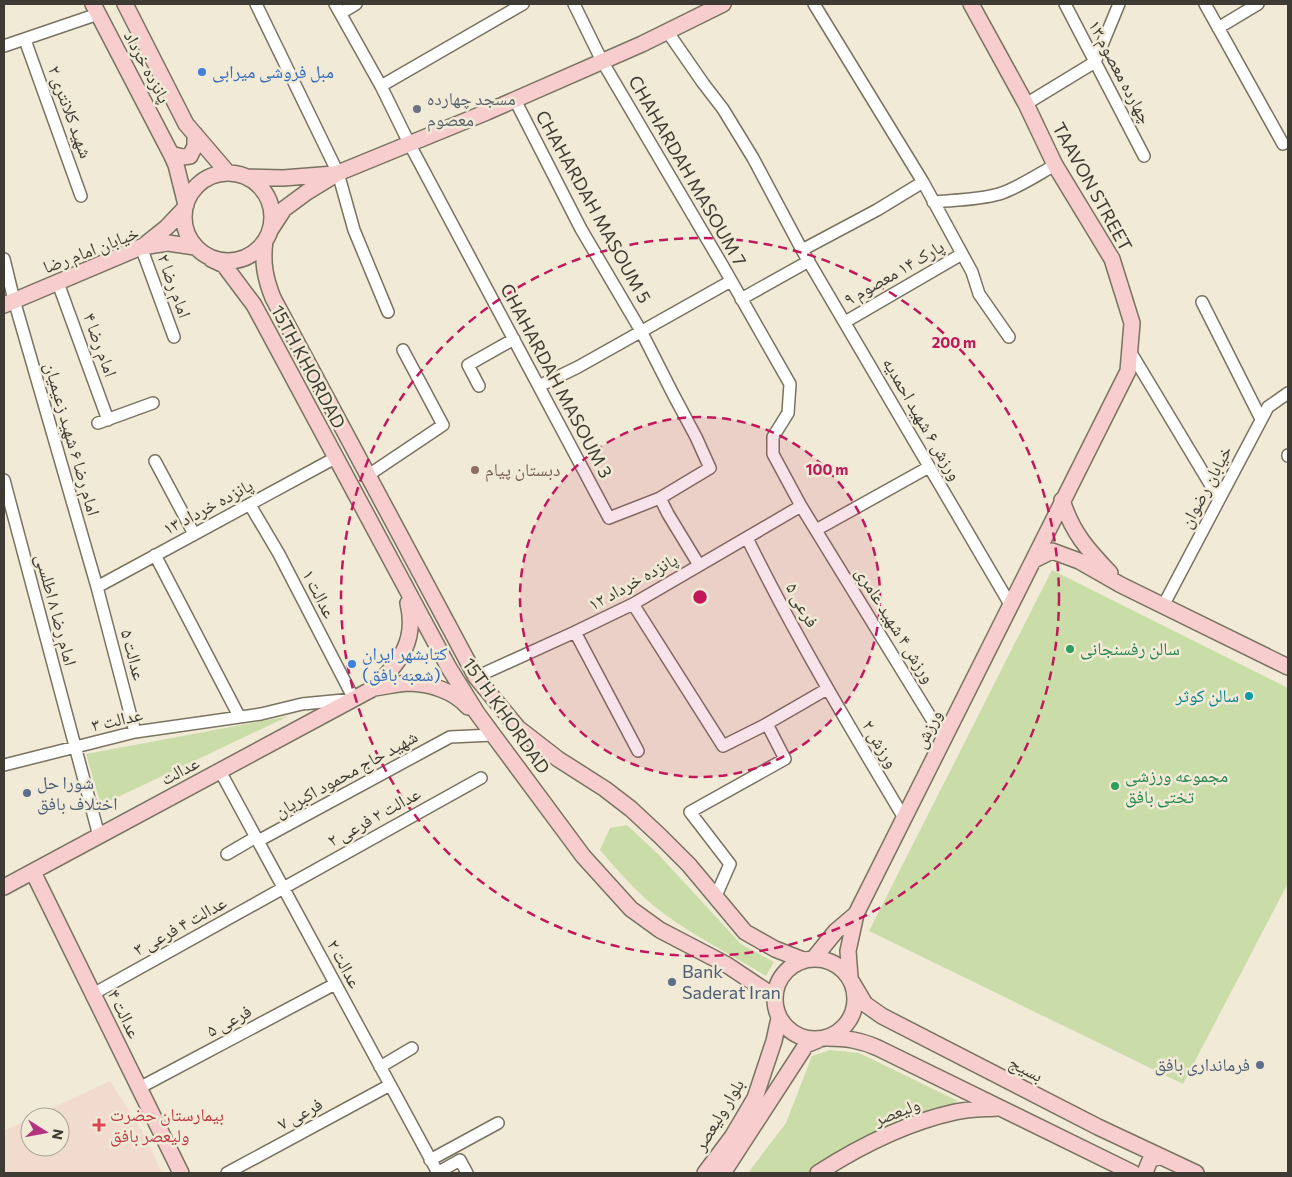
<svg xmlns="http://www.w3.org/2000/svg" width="1292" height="1177" font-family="Commissioner,'Noto Naskh Arabic',sans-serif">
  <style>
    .medical { fill: #f1dbce }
    .green { fill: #cadda9 }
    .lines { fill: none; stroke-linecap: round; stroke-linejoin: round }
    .street-casing { stroke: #797361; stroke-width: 14 }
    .secondary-casing { stroke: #797361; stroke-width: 18 }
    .street { stroke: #fff; stroke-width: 11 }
    .secondary { stroke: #f7cdce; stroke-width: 15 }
    .ring { fill: none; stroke: #c2185b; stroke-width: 2.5; stroke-dasharray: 9 6 }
    .shop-dot { fill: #3f7fe0; stroke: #f0ead6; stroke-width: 2 }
    .worship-dot { fill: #6b7280; stroke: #f0ead6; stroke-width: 2 }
    .education-dot { fill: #8d6e63; stroke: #f0ead6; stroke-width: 2 }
    .leisure-dot { fill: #2e9e5b; stroke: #f0ead6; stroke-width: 2 }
    .culture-dot { fill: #0f9aa8; stroke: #f0ead6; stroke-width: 2 }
    .service-dot { fill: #5c6f8a; stroke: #f0ead6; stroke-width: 2 }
    .health-dot { fill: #e0444e; stroke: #f0ead6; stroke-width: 2 }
    .labels { text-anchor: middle; stroke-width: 5; stroke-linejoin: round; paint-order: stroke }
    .street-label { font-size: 18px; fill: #3d3b33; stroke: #f0ead6 }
    .shop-label { font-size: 18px; fill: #366cbe; stroke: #f0ead6; text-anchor: start }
    .worship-label { font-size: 18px; fill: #5b616d; stroke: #f0ead6; text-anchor: start }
    .education-label { font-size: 18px; fill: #785e54; stroke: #f0ead6; text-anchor: start }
    .leisure-label { font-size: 18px; fill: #27864d; stroke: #f0ead6; text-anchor: start }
    .culture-label { font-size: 18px; fill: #0d838f; stroke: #f0ead6; text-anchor: end }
    .service-label { font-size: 18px; fill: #4e5e75; stroke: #f0ead6; text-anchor: start }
    .health-label { font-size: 18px; fill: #be3a42; stroke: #f0ead6; text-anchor: start }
    .centre { fill: #c2185b; stroke: #f0ead6; stroke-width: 2.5 }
    .ring-label { font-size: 15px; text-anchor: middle; font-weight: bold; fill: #c2185b; stroke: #f0ead6; stroke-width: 5; stroke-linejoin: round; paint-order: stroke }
  </style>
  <rect width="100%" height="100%" fill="#f0ead6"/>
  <path class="medical" d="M110,1081L143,1133L162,1173H4V1131L30,1118V1147H60V1117H33Z"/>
  <path class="green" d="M1052,570L1288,688V883L1183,1084L869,931Z
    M289,716L101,805L86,754Z
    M627,825L658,854L741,944L774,962L766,976C729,953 689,934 654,906C635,890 616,869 600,850L610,828Z
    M830,1050L859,1053L958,1101L808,1173H748L786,1123L812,1056Z"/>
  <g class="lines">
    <defs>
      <path id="street" d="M256,4L338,173L354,230L388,312
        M335,4L381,86L409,143L609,518L660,498L668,514L699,565
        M574,4L602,61L724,268L790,384L788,413L773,437V454L801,506L944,739
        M814,4L923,182L972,272L979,294L1009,337
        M1065,4L1144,156
        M1205,4L1283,144
        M341,13L356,4
        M1218,28L1258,4
        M667,31L703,83L723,109L753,158L802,250L1011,606
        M25,40L81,196
        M4,46L98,14
        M381,86L523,4
        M515,100L581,229L641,331L673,394L696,437L710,468L660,498
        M1026,104L1095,62L1119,4
        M933,202C954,200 978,200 999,194C1018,188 1037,175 1055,165
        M141,247L174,337
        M802,250L877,210L923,182
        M4,259L14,300L97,587L135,732
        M58,283L108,420
        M741,299L809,261
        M1202,302L1261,419
        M845,322L962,254
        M1130,351L1219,499
        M479,386L468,365L514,339
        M539,386L578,367L731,281
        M98,423L153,403
        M1288,455V456
        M155,461L194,534
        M367,476L443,425L403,350
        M4,480L99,836
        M816,530L929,467
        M747,538C794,634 849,726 904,818
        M155,555L239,716
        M97,587L335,458
        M633,604L723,746L763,726L827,689
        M1163,606L1268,407L1288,393
        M575,632L638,751
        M476,677L575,632L633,604L801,506
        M4,765L135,732L261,714L302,704L354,699L279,554L250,505
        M220,771L438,1173
        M258,841L450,737L493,735
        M227,854L256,837
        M715,898L730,864L690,812L785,759L767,724
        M93,994L481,778
        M380,1067L412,1048
        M139,1088L335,984
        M430,1160L498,1123
        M227,1173L390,1085
        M437,1173L460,1160L467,1173"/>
      <path id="secondary" d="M93,4L171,154L176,165L186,205
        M125,4L186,124L228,173
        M171,154L182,157L190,156L195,146V134
        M184 217a44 44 0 1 1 88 0a44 44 0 1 1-88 0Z
        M247,177L283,178L334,174
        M271,229L284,209L307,192L338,173L487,112L642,44L723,4
        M265,241C262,262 265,278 273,298L476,677L518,728L558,759L605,789L631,809L660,836L689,865L745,932L775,949L803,960
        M142,247L167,227L184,209
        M211,259L224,265L254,305L449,668L477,713L583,856L631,909L660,930L727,965L775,997
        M4,305L141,247L168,243L195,247
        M1062,500C1072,532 1087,549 1110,573
        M1034,560L1052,551L1079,561L1121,585L1288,667
        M374,688C385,687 398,683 410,683C431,684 454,691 468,707
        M33,872L181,1173
        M4,887L374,688C400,661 417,642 408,603
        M814,958L836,931L856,914
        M775 999a40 40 0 1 1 80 0a40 40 0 1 1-80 0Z
        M850,977L848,951L856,914L1128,371L1132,323L1112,259L1055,165L1026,104L971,4
        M852,982L865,1004L882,1016L1098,1127L1196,1173
        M827,1038C846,1038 860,1040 878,1048L1133,1173
        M705,1173L732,1137L755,1098L774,1041L779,1018
        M723,1173L806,1045L818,1040
        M818,1173C860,1146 905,1123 955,1112C968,1109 983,1109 997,1108
        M1146,1173V1170L1150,1160L1160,1156"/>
    </defs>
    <use href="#street" class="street-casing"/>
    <use href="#secondary" class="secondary-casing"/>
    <use href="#street" class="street"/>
    <use href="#secondary" class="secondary"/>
  </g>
  <circle cx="700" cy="597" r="180" fill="#c2185b" fill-opacity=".12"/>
  <g class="ring">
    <circle cx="700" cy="597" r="180"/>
    <circle cx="700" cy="597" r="359"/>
  </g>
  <g class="shop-dot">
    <circle cx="202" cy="72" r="5"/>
    <circle cx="352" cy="664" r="5"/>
  </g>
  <circle class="worship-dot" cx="417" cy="109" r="5"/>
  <circle class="education-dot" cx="475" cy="470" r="5"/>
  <g class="leisure-dot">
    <circle cx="1070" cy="649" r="5"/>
    <circle cx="1115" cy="786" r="5"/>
  </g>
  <circle class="culture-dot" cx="1249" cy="696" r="5"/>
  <g class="service-dot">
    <circle cx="27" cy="793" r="5"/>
    <circle cx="672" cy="982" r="5"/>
    <circle cx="1260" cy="1065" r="5"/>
  </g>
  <path class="health-dot" d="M96.5 1117.5h5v5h5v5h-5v5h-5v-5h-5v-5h5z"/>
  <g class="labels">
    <g class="street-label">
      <text transform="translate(147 67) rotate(62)" y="6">پانزده خرداد</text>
      <text transform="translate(1120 72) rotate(62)" y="6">چهارده معصوم ۱۳</text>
      <text transform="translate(70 112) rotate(70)" y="6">شهید کلانتری ۲</text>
      <text transform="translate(687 171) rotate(60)" y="6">CHAHARDAH MASOUM 7</text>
      <text transform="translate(1092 187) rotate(61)" y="6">TAAVON STREET</text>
      <text transform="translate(593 207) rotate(61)" y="6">CHAHARDAH MASOUM 5</text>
      <text transform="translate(91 250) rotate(-21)" y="6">خیابان امام رضا</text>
      <text transform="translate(894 273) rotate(-30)" y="6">پارک ۱۴ معصوم ۹</text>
      <text transform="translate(174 286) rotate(70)" y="6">امام رضا ۲</text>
      <text transform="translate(100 345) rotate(70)" y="6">امام رضا ۴</text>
      <text transform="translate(308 367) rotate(62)" y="6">15TH KHORDAD</text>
      <text transform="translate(556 381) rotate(62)" y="6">CHAHARDAH MASOUM 3</text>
      <text transform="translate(922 419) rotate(60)" y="6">ورزش ۶ شهید احمدیه</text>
      <text transform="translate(72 439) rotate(74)" y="6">امام رضا ۶ شهید زعیمیان</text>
      <text transform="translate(1206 487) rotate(-62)" y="6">خیابان رضوان</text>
      <text transform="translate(208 507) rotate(-28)" y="6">پانزده خرداد ۱۳</text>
      <text transform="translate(633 582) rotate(-29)" y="6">پانزده خرداد ۱۲</text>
      <text transform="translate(319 594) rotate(63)" y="6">عدالت ۱</text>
      <text transform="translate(802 605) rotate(61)" y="6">فرعی ۵</text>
      <text transform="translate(56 610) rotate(75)" y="6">امام رضا ۸ اطلسی</text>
      <text transform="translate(895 625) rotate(58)" y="6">ورزش ۴ شهید عامری</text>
      <text transform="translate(133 655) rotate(75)" y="6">عدالت ۵</text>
      <text transform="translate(506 716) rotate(55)" y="6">15TH KHORDAD</text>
      <text transform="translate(117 720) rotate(-13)" y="6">عدالت ۳</text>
      <text transform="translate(928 729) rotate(-63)" y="6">ورزش</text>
      <text transform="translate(880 744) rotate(59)" y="6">ورزش ۲</text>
      <text transform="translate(180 771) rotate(-28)" y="6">عدالت</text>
      <text transform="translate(346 774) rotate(-29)" y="6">شهید حاج محمود اکبریان</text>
      <text transform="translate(374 817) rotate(-29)" y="6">عدالت ۲ فرعی ۲</text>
      <text transform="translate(180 926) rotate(-29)" y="6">عدالت ۴ فرعی ۳</text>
      <text transform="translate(344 964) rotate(62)" y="6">عدالت ۲</text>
      <text transform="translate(124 1014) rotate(64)" y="6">عدالت ۴</text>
      <text transform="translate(229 1021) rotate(-28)" y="6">فرعی ۵</text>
      <text transform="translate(1026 1069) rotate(27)" y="6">بسیج</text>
      <text transform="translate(897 1112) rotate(-21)" y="6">ولیعصر</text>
      <text transform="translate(300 1114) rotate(-28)" y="6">فرعی ۷</text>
      <text transform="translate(719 1115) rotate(-59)" y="6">بلوار ولیعصر</text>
    </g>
    <g class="shop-label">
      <text x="212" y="78">مبل فروشی میرابی</text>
      <text x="362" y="660">کتابشهر ایران<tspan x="362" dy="21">(شعبه بافق)</tspan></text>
    </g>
    <g class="worship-label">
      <text x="427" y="105">مسجد چهارده<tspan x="427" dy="21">معصوم</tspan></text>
    </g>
    <g class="education-label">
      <text x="485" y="476">دبستان پیام</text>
    </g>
    <g class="leisure-label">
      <text x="1080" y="655">سالن رفسنجانی</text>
      <text x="1125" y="782">مجموعه ورزشی<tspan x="1125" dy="21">تختی بافق</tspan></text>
    </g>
    <g class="culture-label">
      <text x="1239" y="702">سالن کوثر</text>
    </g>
    <g class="service-label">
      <text x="37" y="789">شورا حل<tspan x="37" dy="21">اختلاف بافق</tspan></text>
      <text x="682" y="978">Bank<tspan x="682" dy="21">Saderat Iran</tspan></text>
      <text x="1250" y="1071" text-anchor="end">فرمانداری بافق</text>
    </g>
    <g class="health-label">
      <text x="110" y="1121">بیمارستان حضرت<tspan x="110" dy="21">ولیعصر بافق</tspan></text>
    </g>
  </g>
  <circle cx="700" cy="597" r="8" class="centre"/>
  <g class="ring-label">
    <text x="954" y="348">200 m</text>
    <text x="827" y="475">100 m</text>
  </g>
  <rect width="1292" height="1177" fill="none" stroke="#3d3b33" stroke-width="10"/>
  <g transform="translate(45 1132) rotate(101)"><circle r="24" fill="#f0ead6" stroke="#a8a495"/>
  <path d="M0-4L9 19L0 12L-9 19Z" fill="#b33380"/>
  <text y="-8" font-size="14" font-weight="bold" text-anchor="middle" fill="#3d3b33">N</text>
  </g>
</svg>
